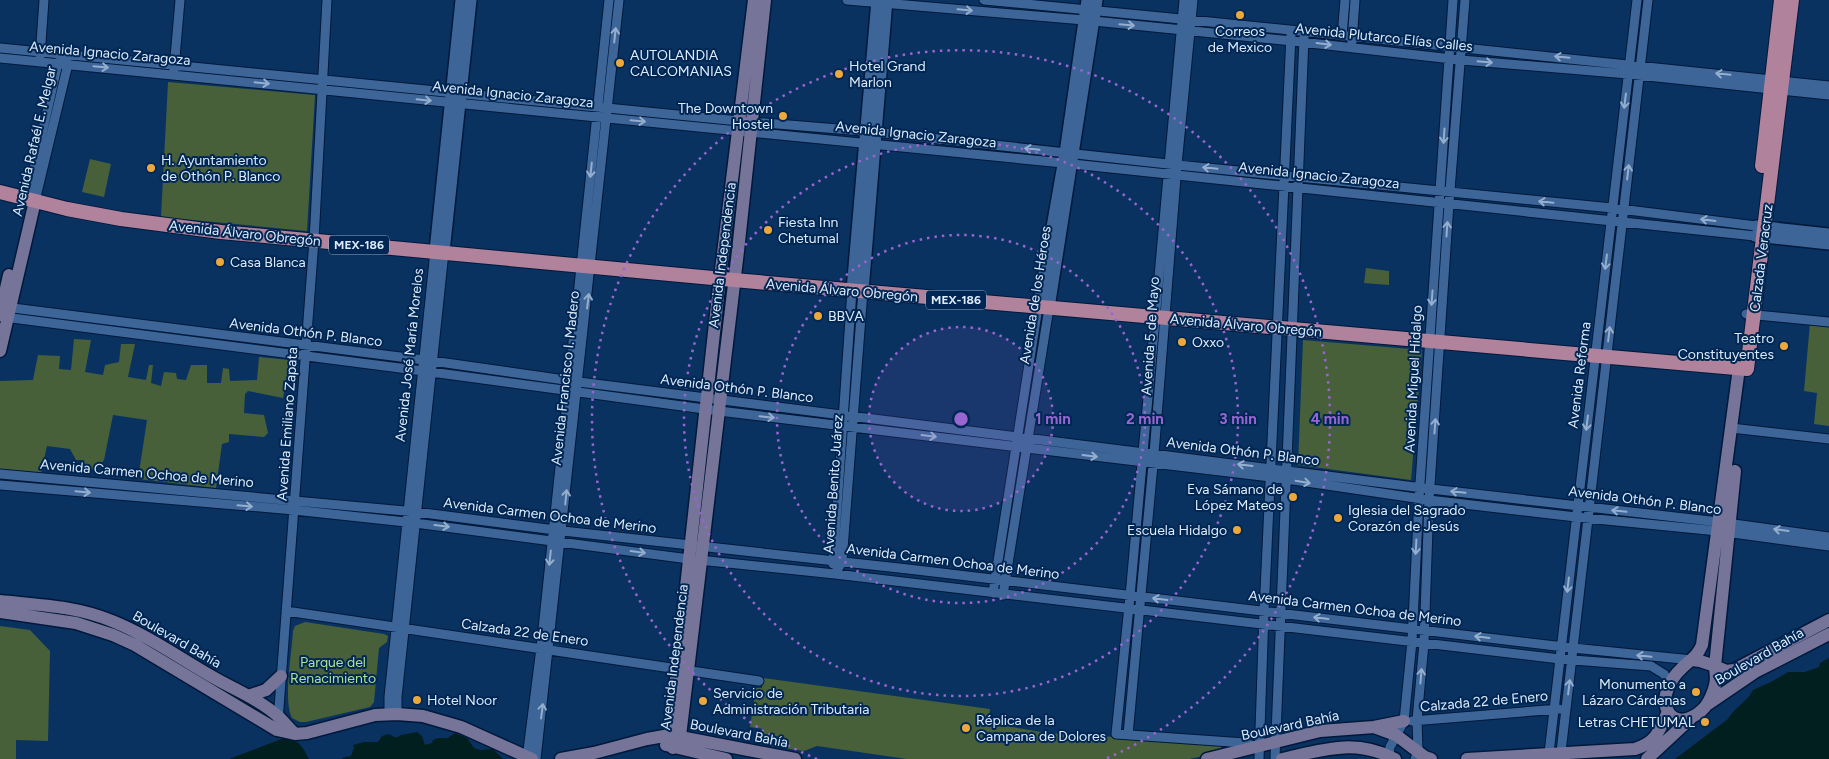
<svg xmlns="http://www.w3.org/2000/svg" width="1829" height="759" font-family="Figtree,sans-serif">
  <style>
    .green { fill: #48603a }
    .water { fill: #011f1f }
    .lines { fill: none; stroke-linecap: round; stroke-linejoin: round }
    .minor-casing { stroke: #00193b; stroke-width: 11 }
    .tertiary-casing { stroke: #00193b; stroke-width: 14 }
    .secondary-casing { stroke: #00193b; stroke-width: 15 }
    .primary-casing { stroke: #00193b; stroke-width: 16 }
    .minor { stroke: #3d6598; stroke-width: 9 }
    .tertiary { stroke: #3d6598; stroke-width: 11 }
    .secondary { stroke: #77749a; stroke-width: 12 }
    .primary { stroke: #b0829c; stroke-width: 14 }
    .oneway { stroke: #94aece }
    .ring { fill: none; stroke: #9865d1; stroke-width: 2.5; stroke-dasharray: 2.5 5 }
    .poi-dot { fill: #eda83b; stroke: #002754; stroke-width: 2 }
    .labels { text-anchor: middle; stroke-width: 4; stroke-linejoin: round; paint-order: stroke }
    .shield { fill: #002754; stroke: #9ab0c9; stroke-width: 1 }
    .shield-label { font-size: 12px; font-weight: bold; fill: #dceafb }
    .poi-label { font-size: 14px; fill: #dceafb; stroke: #002754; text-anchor: start }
    .street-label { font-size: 14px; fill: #dceafb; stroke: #002754 }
    .park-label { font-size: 14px; fill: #aee191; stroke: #002754 }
    .centre { fill: #9865d1; stroke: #002754; stroke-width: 2.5 }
    .ring-label { font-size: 15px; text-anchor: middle; font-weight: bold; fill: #9865d1; stroke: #002754; stroke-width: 4; stroke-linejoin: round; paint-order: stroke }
  </style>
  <rect width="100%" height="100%" fill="#093260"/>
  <path class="green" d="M168,82L315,95L307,231L161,217Z
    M90,159L111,164L104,197L82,192Z
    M1366,268L1389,271V285L1364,283Z
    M1810,323L1829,325V426L1814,424L1817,393L1804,391Z
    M74,339L91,340L85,372L103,375L105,365L119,362L121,344H135L128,377L146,380L149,365H153L151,383L161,386L164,372L176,373L177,379L186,380L191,365H207V383H221L223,368L229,369L230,381L257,380L259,357L290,360L283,398L248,391L245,394L244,413L264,415L268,433L264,437L229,434V442L222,444L216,488L138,479L147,420L113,415L104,460L96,470L84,468V460H76L70,449L47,446L41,473L0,469V381L33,380L38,355L60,356L59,369L71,370Z
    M1303,340L1422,350L1411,480L1298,465Z
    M305,622L384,634L388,636L387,642L379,648L374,702L370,707L306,722H300L292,718C283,701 292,652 293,631L295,626Z
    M0,626L30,630L50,651L48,741L16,740V759H0Z
    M763,678L990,709L988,723L1047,733L1217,743L1221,746V749L1218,753L1189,759H907L817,746L804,751L770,746L763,737L764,729L750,727L756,688H762Z"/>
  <path class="water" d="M1829,658V759H1675L1728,719C1735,707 1747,702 1753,690L1771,682L1788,672H1805L1819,667L1820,663Z
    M417,732L422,736L425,745L432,743L433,740L438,738H448L455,733L467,738L474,748L480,750L493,749L503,759H341L345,757L351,756L354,748L353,745L364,742H378L382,736L389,734L394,737H398L401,735Z
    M284,738C300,739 303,748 309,759H229Z"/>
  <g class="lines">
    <defs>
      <path id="minor" d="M847,0L1084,20L1292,41L1461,60L1628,74L1829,95
        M984,0C1106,11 1227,24 1349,36C1509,53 1669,69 1829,86
        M1184,0L1130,596L1116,734L1245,743L1255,746
        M1342,36L1345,0
        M1352,42L1355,0
        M0,48L739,121L875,132L1177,165L1612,208L1756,226
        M40,57L44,0
        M0,58L1063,163L1755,236
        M174,69L180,0
        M27,199L58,63L61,59
        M35,201L68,64L66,61
        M5,307L432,361L579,382L1431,489L1719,522L1829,537
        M1746,314L1829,322
        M4,317L431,372L719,411L1286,479L1429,500L1576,517L1718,531L1829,546
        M1731,428L1829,439
        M0,474L416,512L563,531L908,569L1573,648L1692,660
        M0,485L294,510L415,523L689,559L835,574L1560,659L1651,666L1664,674L1670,683
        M833,564L852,290
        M835,574L842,562L863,291
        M993,593L1038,307
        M1003,595L1049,308
        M286,611L759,681
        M389,714V697L435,251
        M397,714V697L444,252
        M278,721L314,240L327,0
        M1412,721L1559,709
        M1128,735L1154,454L1177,165L1193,0
        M1561,752L1648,0
        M1549,753L1637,0
        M1389,756L1390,747L1404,721L1412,641L1419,498L1453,0
        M527,758L541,648L609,0
        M536,759C566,506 593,253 619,0
        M1259,759L1264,612L1291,35
        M1275,759L1304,37
        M1415,759L1418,751L1417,720L1424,643L1429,500L1449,203L1465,0"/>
      <path id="tertiary" d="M1756,226L1829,234
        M1755,236L1829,244
        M435,251L461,0
        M444,252L471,0
        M852,290L877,0
        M863,291L887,0
        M1038,307L1065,153L1087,0
        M1049,308L1097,0"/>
      <path id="secondary" d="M0,315L9,275
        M0,351L35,201
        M1735,471L1715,666L1726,671L1734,670L1829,620
        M0,601C38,605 76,606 112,621C147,635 178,657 211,676C233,689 259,699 279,717C284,722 289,728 295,734
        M0,612L76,623L113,635L135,645L277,730L295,734L307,733L375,715L397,714L423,716L461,727L532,759
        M1692,660L1700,661L1715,666C1715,672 1717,679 1715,685C1714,691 1709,702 1705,707C1697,716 1679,727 1669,713C1659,699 1671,678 1682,668C1690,660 1697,657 1702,645L1739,368
        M248,696L266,690L281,676
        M1708,704L1755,672L1829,634
        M1374,727L1404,721
        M666,745L726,759
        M673,748L680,736L688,670L738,251L765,0
        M673,748L670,735L677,669L720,278L754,0
        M561,759L594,753L647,739L670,735L795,759
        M1207,759L1320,731L1374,727L1396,735L1425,757L1431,759
        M1282,759C1322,750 1355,738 1395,759
        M1467,759L1635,749C1657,742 1658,732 1668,712
        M1647,759L1691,718"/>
      <path id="primary" d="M1762,166L1781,0
        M0,192L67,209L121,219L221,232L734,280L1747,369L1792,0"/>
    </defs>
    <use href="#minor" class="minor-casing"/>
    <use href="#tertiary" class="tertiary-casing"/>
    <use href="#secondary" class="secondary-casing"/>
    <use href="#primary" class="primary-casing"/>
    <use href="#minor" class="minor"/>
    <use href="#tertiary" class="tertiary"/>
    <use href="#secondary" class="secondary"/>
    <use href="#primary" class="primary"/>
  </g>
  <defs><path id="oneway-shaft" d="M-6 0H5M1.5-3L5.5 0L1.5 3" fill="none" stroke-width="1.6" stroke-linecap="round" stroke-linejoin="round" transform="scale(1.25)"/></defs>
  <g class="oneway">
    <use href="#oneway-shaft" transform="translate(965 10) rotate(5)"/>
    <use href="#oneway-shaft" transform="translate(1127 25) rotate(5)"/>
    <use href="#oneway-shaft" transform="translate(615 35) rotate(-84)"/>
    <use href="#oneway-shaft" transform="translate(1324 44) rotate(7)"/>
    <use href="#oneway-shaft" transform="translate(1562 57) rotate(-174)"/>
    <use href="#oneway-shaft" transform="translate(1485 62) rotate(5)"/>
    <use href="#oneway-shaft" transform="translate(101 67) rotate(5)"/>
    <use href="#oneway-shaft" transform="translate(1723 74) rotate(-174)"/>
    <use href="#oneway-shaft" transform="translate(262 83) rotate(6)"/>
    <use href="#oneway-shaft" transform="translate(424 100) rotate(6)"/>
    <use href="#oneway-shaft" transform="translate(1625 101) rotate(97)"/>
    <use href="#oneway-shaft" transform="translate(638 121) rotate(5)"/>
    <use href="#oneway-shaft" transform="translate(1444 136) rotate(94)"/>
    <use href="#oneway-shaft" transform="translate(1032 149) rotate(-174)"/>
    <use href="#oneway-shaft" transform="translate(1210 168) rotate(-174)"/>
    <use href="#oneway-shaft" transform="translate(591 170) rotate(96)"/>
    <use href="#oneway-shaft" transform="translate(1628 172) rotate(-83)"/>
    <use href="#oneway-shaft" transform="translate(1546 202) rotate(-174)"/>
    <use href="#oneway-shaft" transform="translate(1708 220) rotate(-173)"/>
    <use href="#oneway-shaft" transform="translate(1447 229) rotate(-86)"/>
    <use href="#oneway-shaft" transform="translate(1606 262) rotate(97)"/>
    <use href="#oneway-shaft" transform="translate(1432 298) rotate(94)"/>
    <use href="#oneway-shaft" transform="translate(588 301) rotate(-83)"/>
    <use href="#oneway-shaft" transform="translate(1609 334) rotate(-83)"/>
    <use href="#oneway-shaft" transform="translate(767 417) rotate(6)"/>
    <use href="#oneway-shaft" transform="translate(1587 423) rotate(97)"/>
    <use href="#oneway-shaft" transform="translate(1435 426) rotate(-86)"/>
    <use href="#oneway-shaft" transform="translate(929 436) rotate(7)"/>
    <use href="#oneway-shaft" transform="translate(1090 456) rotate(7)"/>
    <use href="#oneway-shaft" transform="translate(1245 465) rotate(-173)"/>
    <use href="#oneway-shaft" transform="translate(1303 482) rotate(9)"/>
    <use href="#oneway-shaft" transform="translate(83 492) rotate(5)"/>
    <use href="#oneway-shaft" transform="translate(1458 492) rotate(-174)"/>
    <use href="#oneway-shaft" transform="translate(566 497) rotate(-84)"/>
    <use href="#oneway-shaft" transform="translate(245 506) rotate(5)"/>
    <use href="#oneway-shaft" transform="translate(1619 511) rotate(-174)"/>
    <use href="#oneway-shaft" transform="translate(442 526) rotate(7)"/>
    <use href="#oneway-shaft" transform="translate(1781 530) rotate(-172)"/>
    <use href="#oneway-shaft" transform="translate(1416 547) rotate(93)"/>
    <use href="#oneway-shaft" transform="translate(638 552) rotate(8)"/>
    <use href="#oneway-shaft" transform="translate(550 558) rotate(96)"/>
    <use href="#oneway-shaft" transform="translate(1568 585) rotate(97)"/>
    <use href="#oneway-shaft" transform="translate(1160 599) rotate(-173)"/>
    <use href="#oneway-shaft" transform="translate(1321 618) rotate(-173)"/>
    <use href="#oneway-shaft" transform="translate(1482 637) rotate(-173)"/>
    <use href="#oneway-shaft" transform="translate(1644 656) rotate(-174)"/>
    <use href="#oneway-shaft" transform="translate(1421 676) rotate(-85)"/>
    <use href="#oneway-shaft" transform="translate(1569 687) rotate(-83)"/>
    <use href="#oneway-shaft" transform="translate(542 711) rotate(-83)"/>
  </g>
  <circle cx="961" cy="419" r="92" fill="#9865d1" fill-opacity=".12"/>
  <g class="ring">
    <circle cx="961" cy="419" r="92"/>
    <circle cx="961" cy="419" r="184"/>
    <circle cx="961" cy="419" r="277"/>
    <path d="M817 759A369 369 0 1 1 1105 759"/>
  </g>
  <g class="poi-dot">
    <circle cx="1240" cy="15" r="5"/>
    <circle cx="620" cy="63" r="5"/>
    <circle cx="839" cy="74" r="5"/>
    <circle cx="783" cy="116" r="5"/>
    <circle cx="151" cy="168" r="5"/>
    <circle cx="768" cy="230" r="5"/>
    <circle cx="220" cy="262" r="5"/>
    <circle cx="818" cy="316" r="5"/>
    <circle cx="1182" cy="342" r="5"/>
    <circle cx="1784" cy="346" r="5"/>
    <circle cx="1293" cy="497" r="5"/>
    <circle cx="1338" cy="518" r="5"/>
    <circle cx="1237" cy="530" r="5"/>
    <circle cx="1696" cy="692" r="5"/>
    <circle cx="417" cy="700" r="5"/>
    <circle cx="703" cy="701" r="5"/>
    <circle cx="1705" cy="722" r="5"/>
    <circle cx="966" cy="728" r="5"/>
  </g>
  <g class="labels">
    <g class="shield">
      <rect x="329" y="235.5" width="60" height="19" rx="4"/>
      <rect x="926" y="290.5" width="60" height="19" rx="4"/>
    </g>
    <g class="shield-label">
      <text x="359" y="249">MEX-186</text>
      <text x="956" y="304">MEX-186</text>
    </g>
    <g class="poi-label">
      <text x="1240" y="36" text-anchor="middle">Correos<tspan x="1240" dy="16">de Mexico</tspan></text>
      <text x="630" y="60">AUTOLANDIA<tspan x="630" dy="16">CALCOMANIAS</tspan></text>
      <text x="849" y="71">Hotel Grand<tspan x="849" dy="16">Marlon</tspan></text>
      <text x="773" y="113" text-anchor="end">The Downtown<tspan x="773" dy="16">Hostel</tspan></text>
      <text x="161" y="165">H. Ayuntamiento<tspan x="161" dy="16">de Othón P. Blanco</tspan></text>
      <text x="778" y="227">Fiesta Inn<tspan x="778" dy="16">Chetumal</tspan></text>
      <text x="230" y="267">Casa Blanca</text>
      <text x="828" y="321">BBVA</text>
      <text x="1774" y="343" text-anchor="end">Teatro<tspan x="1774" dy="16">Constituyentes</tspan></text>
      <text x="1192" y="347">Oxxo</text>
      <text x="1283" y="494" text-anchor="end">Eva Sámano de<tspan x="1283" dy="16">López Mateos</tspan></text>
      <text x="1348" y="515">Iglesia del Sagrado<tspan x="1348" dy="16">Corazón de Jesús</tspan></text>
      <text x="1227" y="535" text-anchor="end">Escuela Hidalgo</text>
      <text x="1686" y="689" text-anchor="end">Monumento a<tspan x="1686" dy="16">Lázaro Cárdenas</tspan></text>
      <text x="713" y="698">Servicio de<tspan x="713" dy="16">Administración Tributaria</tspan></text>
      <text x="427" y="705">Hotel Noor</text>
      <text x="976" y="725">Réplica de la<tspan x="976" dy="16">Campana de Dolores</tspan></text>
      <text x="1695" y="727" text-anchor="end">Letras CHETUMAL</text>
    </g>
    <g class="street-label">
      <text transform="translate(1384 37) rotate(6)" y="5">Avenida Plutarco Elías Calles</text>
      <text transform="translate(110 53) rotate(5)" y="5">Avenida Ignacio Zaragoza</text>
      <text transform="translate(513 94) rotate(6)" y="5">Avenida Ignacio Zaragoza</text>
      <text transform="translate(916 134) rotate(6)" y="5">Avenida Ignacio Zaragoza</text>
      <text transform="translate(34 141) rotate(-77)" y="5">Avenida Rafaél E. Melgar</text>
      <text transform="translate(1319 175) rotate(6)" y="5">Avenida Ignacio Zaragoza</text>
      <text transform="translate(245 233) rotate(6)" y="5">Avenida Álvaro Obregón</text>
      <text transform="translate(722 255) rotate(-83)" y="5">Avenida Independencia</text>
      <text transform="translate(1761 258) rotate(-83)" y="5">Calzada Veracruz</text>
      <text transform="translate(842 290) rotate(5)" y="5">Avenida Álvaro Obregón</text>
      <text transform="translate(1035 295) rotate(-81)" y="5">Avenida de los Héroes</text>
      <text transform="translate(1246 325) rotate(5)" y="5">Avenida Álvaro Obregón</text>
      <text transform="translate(306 332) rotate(7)" y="5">Avenida Othón P. Blanco</text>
      <text transform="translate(1150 336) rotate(-86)" y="5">Avenida 5 de Mayo</text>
      <text transform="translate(409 355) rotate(-84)" y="5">Avenida José María Morelos</text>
      <text transform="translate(1579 375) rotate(-83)" y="5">Avenida Reforma</text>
      <text transform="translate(565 378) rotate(-84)" y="5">Avenida Francisco I. Madero</text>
      <text transform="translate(1413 379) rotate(-87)" y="5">Avenida Miguel Hidalgo</text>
      <text transform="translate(737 388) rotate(7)" y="5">Avenida Othón P. Blanco</text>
      <text transform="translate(287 424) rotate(-86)" y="5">Avenida Emiliano Zapata</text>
      <text transform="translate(1243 451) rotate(7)" y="5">Avenida Othón P. Blanco</text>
      <text transform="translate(147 473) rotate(5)" y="5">Avenida Carmen Ochoa de Merino</text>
      <text transform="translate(833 484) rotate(-86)" y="5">Avenida Benito Juárez</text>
      <text transform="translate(1645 500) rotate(7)" y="5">Avenida Othón P. Blanco</text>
      <text transform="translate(550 515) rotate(7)" y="5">Avenida Carmen Ochoa de Merino</text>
      <text transform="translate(953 561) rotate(7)" y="5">Avenida Carmen Ochoa de Merino</text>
      <text transform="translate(1355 608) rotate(7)" y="5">Avenida Carmen Ochoa de Merino</text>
      <text transform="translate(525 632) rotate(8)" y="5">Calzada 22 de Enero</text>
      <text transform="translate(177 639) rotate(30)" y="5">Boulevard Bahía</text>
      <text transform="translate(1759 656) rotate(-30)" y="5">Boulevard Bahía</text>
      <text transform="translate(674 657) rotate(-83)" y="5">Avenida Independencia</text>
      <text transform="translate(1484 701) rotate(-5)" y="5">Calzada 22 de Enero</text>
      <text transform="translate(1290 725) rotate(-12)" y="5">Boulevard Bahía</text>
      <text transform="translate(739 733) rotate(11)" y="5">Boulevard Bahía</text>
    </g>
    <g class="park-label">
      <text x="333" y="667">Parque del<tspan x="333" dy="16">Renacimiento</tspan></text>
    </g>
  </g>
  <circle cx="961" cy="419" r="8" class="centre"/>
  <g class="ring-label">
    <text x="1053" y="424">1 min</text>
    <text x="1145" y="424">2 min</text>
    <text x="1238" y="424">3 min</text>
    <text x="1330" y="424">4 min</text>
  </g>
</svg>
